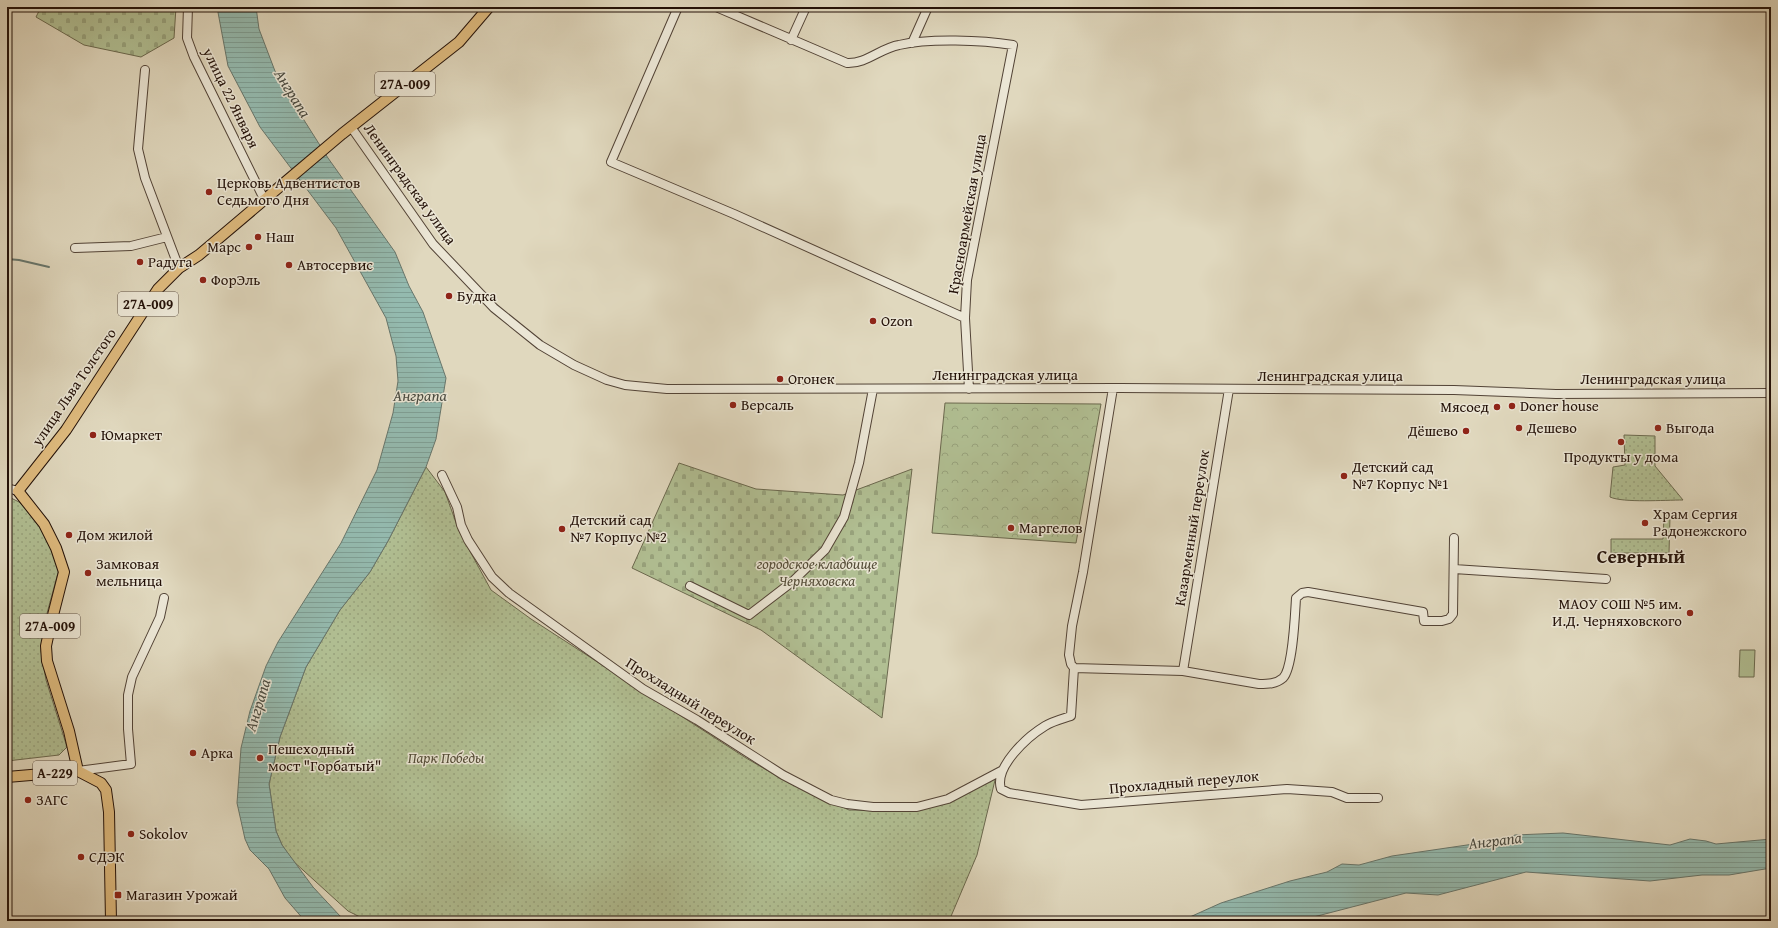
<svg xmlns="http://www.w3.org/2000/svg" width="1778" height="928" font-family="'Gentium Book Plus',serif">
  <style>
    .grass { fill: url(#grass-dots); stroke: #6a684e }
    .forest { fill: url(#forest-crowns); stroke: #6a684e }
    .cemetery { fill: url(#cemetery-stones); stroke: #6a684e }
    .garden { fill: #b1bf93; stroke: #6a684e }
    .water { fill: url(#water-rules); stroke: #67766c }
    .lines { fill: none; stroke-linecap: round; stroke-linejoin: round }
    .stream { stroke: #67766c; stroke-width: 2 }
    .minor-casing { stroke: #524336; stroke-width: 10 }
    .major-casing { stroke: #231108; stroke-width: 12 }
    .minor { stroke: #ebe6d5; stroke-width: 8 }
    .major { stroke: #e0bc7f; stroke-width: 10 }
    .poi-dot { fill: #8f2418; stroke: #ebe6d5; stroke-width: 1.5 }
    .labels { text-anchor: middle; stroke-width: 3; stroke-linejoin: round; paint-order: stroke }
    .shield { fill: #ebe6d5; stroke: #5f5146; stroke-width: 1 }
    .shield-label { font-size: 14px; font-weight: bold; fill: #231108 }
    .street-label { font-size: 15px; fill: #231108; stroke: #ebe6d5 }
    .poi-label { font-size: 15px; fill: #231108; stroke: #ebe6d5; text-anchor: start }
    .park-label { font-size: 15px; font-style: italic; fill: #554e39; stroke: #ebe6d5 }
    .water-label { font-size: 16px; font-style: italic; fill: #4b4c42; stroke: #ebe6d5 }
    .district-label { font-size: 19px; font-weight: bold; fill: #231108; stroke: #ebe6d5 }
  </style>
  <defs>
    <pattern id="grass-dots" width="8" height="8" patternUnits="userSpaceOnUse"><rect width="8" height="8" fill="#b1bf93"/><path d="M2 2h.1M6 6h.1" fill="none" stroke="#98a37d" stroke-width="1.8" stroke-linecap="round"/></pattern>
    <pattern id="forest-crowns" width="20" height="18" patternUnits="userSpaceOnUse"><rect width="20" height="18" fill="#b1bf93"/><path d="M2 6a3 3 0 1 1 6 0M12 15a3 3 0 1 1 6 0" fill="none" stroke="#98a37d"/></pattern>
    <pattern id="cemetery-stones" width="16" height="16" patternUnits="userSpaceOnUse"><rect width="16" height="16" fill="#b1bf93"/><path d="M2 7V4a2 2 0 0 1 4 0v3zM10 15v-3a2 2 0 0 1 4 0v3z" fill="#98a37d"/></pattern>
    <pattern id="water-rules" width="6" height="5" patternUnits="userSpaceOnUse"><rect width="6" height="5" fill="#94baaf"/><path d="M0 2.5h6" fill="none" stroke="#7f9f95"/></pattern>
  </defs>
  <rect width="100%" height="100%" fill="#e0d8be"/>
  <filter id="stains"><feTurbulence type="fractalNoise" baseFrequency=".005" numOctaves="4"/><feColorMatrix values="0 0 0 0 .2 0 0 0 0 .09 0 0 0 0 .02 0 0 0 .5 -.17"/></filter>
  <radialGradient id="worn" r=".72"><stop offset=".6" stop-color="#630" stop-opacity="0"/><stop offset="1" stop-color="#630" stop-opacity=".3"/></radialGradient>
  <path class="grass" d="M1624,435L1655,436V466L1683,500C1665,500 1623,503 1610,497L1613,467L1625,465Z
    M426,467L445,492L459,531L491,590L531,619L746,758L789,783L849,810L911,811L951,800L996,776L977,855L949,921H368L348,911L293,861L282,845L276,831L269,784L280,737L306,667L340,610L370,572L388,541Z
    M7,496L19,502L33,514L52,548L59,569L46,617L41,651L46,680L67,747L59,755L7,761Z
    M1664,516H1670L1669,553H1611V539H1663Z"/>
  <path class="forest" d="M945,403L1101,404L1076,543L932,533Z"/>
  <path class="cemetery" d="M41,7H176L174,38L141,57L84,45L36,17Z
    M679,463L756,489L843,495L912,469L882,718L761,630L632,568Z"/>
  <path class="garden" d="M1740,650H1755L1754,677H1739Z"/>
  <path class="water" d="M217,7H256L259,29L278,79L328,158L395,252L409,286L423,312L446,378L436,439L426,467L388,541L370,572L340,610L306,667L280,737L269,784L276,831L282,845L313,887L340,916L347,921H305L285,898L269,869L250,850L245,839L237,803L241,748L250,711L266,666L278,642L341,543L377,470L393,413L398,381L396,356L386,318L336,228L260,127L228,66Z
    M1563,833L1670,845L1690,839L1706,841L1716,844L1771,839V868L1729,875H1702L1650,881L1526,872L1438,895L1406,893L1298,921H1181L1221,903L1290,881L1327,872L1342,864L1359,865L1392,856L1501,840L1515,835Z"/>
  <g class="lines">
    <path class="stream" d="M7,259L19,260L49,267"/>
    <defs>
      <path id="minor" d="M188,7L187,38L194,57L264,199
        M678,7L611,162L734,214L965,318
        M716,7L847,63C866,64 881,48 899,45C929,38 982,40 1013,45L967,280L965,318L969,389
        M791,40L806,7
        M912,43L928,7
        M145,70L138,149L145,178L179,268
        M351,127L433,244L494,308L540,345L574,365L607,380L625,385L667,389L1120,388L1454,390L1556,394L1771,393
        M75,248L131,246L167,237
        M442,475L457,507L461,525L468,540L492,577L509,593L643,689L697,720L783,775L831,800L847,804L873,807H917L948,799L1001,771
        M7,488L18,491
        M1454,569L1606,579
        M690,586L749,615L792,582L825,550L844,517L859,463L873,389
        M1074,668L1183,671L1259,684C1268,684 1276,684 1283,678C1293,668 1295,614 1296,598L1302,593L1308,592L1423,612L1424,621H1442L1449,619L1453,614L1454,538
        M1074,668L1071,716C1062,719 1053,721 1045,726C1027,737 994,767 1001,789L1009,793L1081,805L1287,789L1332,792L1347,798H1378
        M1074,668L1071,664L1069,655L1072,626L1083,572L1113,388
        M1183,671L1229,389
        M78,771L131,764L128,729V695L132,677L160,617L164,598"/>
      <path id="major" d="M78,771L69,731L47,661L46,646L50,627L64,572L56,548L44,524L18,491L66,430L158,289L179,268L199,255L342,134L459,42L489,7
        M7,777L78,771L101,783L106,790L109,812L111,921"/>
    </defs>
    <use href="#minor" class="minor-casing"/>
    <use href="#major" class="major-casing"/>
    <use href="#minor" class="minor"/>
    <use href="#major" class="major"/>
  </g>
  <g class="poi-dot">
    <circle cx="209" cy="192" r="4"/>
    <circle cx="258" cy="237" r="4"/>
    <circle cx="249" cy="247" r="4"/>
    <circle cx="140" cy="262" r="4"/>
    <circle cx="289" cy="265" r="4"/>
    <circle cx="203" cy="280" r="4"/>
    <circle cx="449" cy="296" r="4"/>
    <circle cx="873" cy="321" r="4"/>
    <circle cx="780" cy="379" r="4"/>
    <circle cx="733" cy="405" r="4"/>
    <circle cx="1512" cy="406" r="4"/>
    <circle cx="1497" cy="407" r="4"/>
    <circle cx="1519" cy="428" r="4"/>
    <circle cx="1658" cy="428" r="4"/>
    <circle cx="1466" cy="431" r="4"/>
    <circle cx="93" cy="435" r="4"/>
    <circle cx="1621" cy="442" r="4"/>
    <circle cx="1344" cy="476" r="4"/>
    <circle cx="1645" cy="523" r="4"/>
    <circle cx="1011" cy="528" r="4"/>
    <circle cx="562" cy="529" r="4"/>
    <circle cx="69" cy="535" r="4"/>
    <circle cx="88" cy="573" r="4"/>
    <circle cx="1690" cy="613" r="4"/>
    <circle cx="193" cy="753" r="4"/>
    <circle cx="260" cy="758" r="4"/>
    <circle cx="28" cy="800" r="4"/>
    <circle cx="131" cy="834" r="4"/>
    <circle cx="81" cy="857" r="4"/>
    <rect x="114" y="891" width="8" height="8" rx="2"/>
  </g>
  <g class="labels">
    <g class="shield">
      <rect x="375" y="72" width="60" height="24" rx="3"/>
      <rect x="118" y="292" width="60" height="24" rx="3"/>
      <rect x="20" y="614" width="60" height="24" rx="3"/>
      <rect x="33" y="761" width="44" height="24" rx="3"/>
    </g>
    <g class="shield-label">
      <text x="405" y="89">27А-009</text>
      <text x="148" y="309">27А-009</text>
      <text x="50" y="631">27А-009</text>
      <text x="55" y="778">А-229</text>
    </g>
    <g class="street-label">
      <text transform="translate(231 98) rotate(64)" y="5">улица 22 Января</text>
      <text transform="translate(410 184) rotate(54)" y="5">Ленинградская улица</text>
      <text transform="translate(967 214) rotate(-80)" y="5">Красноармейская улица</text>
      <text x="1005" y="380">Ленинградская улица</text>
      <text x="1330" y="381">Ленинградская улица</text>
      <text x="1653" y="384">Ленинградская улица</text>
      <text transform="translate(74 387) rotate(-56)" y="5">улица Льва Толстого</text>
      <text transform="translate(1192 528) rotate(-81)" y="5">Казарменный переулок</text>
      <text transform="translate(691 701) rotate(32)" y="5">Прохладный переулок</text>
      <text transform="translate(1184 782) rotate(-5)" y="5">Прохладный переулок</text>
    </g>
    <g class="poi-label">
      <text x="217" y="188">Церковь Адвентистов<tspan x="217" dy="17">Седьмого Дня</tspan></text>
      <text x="266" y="242">Наш</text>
      <text x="241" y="252" text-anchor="end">Марс</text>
      <text x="148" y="267">Радуга</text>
      <text x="297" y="270">Автосервис</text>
      <text x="211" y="285">ФорЭль</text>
      <text x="457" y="301">Будка</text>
      <text x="881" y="326">Ozon</text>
      <text x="788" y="384">Огонек</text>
      <text x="741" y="410">Версаль</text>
      <text x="1520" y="411">Doner house</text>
      <text x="1489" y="412" text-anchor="end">Мясоед</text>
      <text x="1527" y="433">Дешево</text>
      <text x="1666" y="433">Выгода</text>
      <text x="1458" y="436" text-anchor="end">Дёшево</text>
      <text x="101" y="440">Юмаркет</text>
      <text x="1621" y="462" text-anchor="middle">Продукты у дома</text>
      <text x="1352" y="472">Детский сад<tspan x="1352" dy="17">№7 Корпус №1</tspan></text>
      <text x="1653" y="519">Храм Сергия<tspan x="1653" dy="17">Радонежского</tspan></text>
      <text x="570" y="525">Детский сад<tspan x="570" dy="17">№7 Корпус №2</tspan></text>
      <text x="1019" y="533">Маргелов</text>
      <text x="77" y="540">Дом жилой</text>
      <text x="96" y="569">Замковая<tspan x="96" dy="17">мельница</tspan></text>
      <text x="1682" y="609" text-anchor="end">МАОУ СОШ №5 им.<tspan x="1682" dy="17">И.Д. Черняховского</tspan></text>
      <text x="268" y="754">Пешеходный<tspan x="268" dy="17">мост "Горбатый"</tspan></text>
      <text x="201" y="758">Арка</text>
      <text x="36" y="805">ЗАГС</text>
      <text x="139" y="839">Sokolov</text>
      <text x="89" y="862">СДЭК</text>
      <text x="126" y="900">Магазин Урожай</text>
    </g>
    <g class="park-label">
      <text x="817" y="569">городское кладбище<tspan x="817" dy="17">Черняховска</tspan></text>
      <text x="446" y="763">Парк Победы</text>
    </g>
    <g class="water-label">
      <text transform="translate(293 93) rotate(58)" y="6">Анграпа</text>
      <text x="420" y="401">Анграпа</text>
      <text transform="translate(257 705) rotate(-73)" y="6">Анграпа</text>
      <text transform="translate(1495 840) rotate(-7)" y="6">Анграпа</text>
    </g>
    <g class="district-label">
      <text x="1641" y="563">Северный</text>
    </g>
  </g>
  <rect width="1778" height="928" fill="none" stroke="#e0d8be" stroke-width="24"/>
  <rect x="8" y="8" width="1762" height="912" fill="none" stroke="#231108" stroke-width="2"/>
  <rect x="12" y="12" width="1754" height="904" fill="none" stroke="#231108"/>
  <rect width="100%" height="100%" filter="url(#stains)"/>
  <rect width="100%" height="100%" fill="url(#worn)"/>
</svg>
